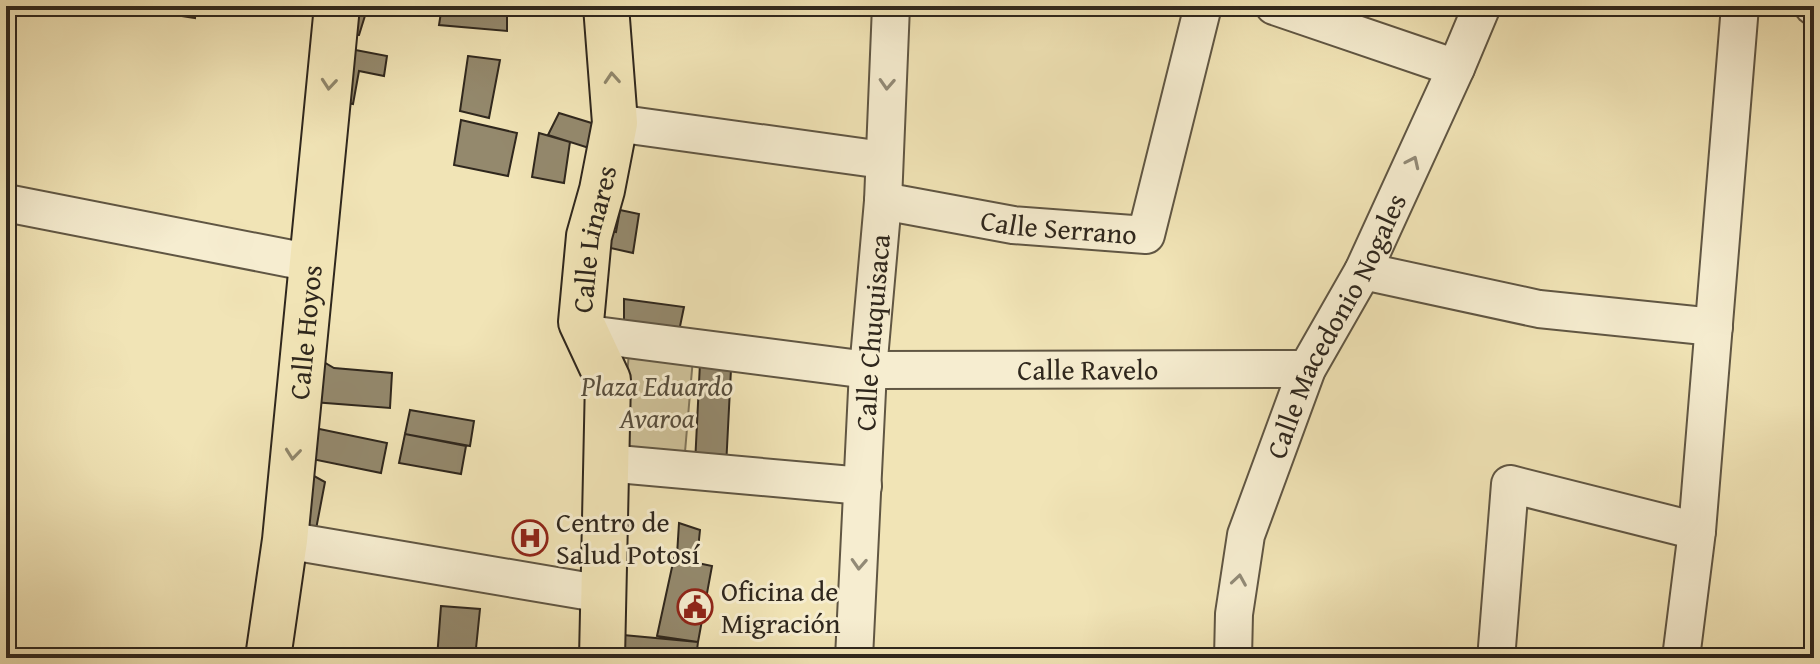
<svg xmlns="http://www.w3.org/2000/svg" width="1820" height="664" font-family="'Gentium Book Plus',serif">
  <style>
    .green { fill: #d0c49c; stroke: #80765c; stroke-width: 2 }
    .building { fill: #94896d; stroke: #2f271d; stroke-width: 2 }
    .lines { fill: none; stroke-linecap: round; stroke-linejoin: round }
    .minor-casing { stroke: #605643; stroke-width: 40 }
    .major-casing { stroke: #2f271d; stroke-width: 48 }
    .minor { stroke: #f6edd0; stroke-width: 36 }
    .major { stroke: #f1e4b6; stroke-width: 44 }
    .oneway { stroke: #90866a }
    .oneway2 { stroke: #928a76 }
    .labels { text-anchor: middle; stroke-width: 6; stroke-linejoin: round; paint-order: stroke }
    .street-label { font-size: 28px; fill: #2f271d; stroke: #f6edd0 }
    .park-label { font-size: 28px; font-style: italic; fill: #574e3d; stroke: #f6edd0 }
    .poi-label { font-size: 28px; fill: #2f271d; stroke: #f6edd0; text-anchor: start }
  </style>
  <rect width="100%" height="100%" fill="#f1e4b6"/>
  <filter id="stains"><feTurbulence type="fractalNoise" baseFrequency=".0025" numOctaves="4"/><feColorMatrix values="0 0 0 0 .2 0 0 0 0 .09 0 0 0 0 .02 0 0 0 .5 -.17"/></filter>
  <radialGradient id="worn" r=".72"><stop offset=".6" stop-color="#630" stop-opacity="0"/><stop offset="1" stop-color="#630" stop-opacity=".3"/></radialGradient>
  <path class="green" d="M629,352L693,358L685,452L621,447Z"/>
  <path class="building" d="M150,6H196L195,18L149,11Z
    M343,6H368L359,35H339Z
    M442,6H476L507,10V31L439,25Z
    M345,48L387,56L384,76L359,71L353,104L336,101Z
    M468,56L500,60L489,118L460,111Z
    M559,113L598,125L589,148L548,135Z
    M461,120L517,133L508,176L454,165Z
    M539,133L570,142L564,183L532,177Z
    M620,210L639,214L633,253L597,245L596,228L616,232Z
    M624,299L684,307L678,336L624,330Z
    M317,358L334,368L392,373L390,408L313,402Z
    M700,363L731,369L726,467L695,464Z
    M410,410L474,421L470,446L405,434Z
    M305,426L387,443L381,473L307,458Z
    M405,434L466,446L461,474L399,463Z
    M296,466L325,482L313,545L291,537Z
    M679,523L700,530L697,559L677,555Z
    M674,558L712,566L698,642L657,636Z
    M441,606L480,609L475,658H437Z
    M623,635L698,642L696,658H620Z"/>
  <g class="lines">
    <defs>
      <g id="minor">
        <path d="M1274,6L1456,68"/>
        <path d="M1813,6H1814"/>
        <path d="M615,123L883,160"/>
        <path id="s1" d="M883,201L1013,225L1146,235L1203,6"/>
        <path d="M6,203L312,263"/>
        <path d="M1363,271L1539,309L1714,327"/>
        <path id="s2" d="M588,334L868,370L1307,369"/>
        <path d="M606,463L863,486"/>
        <path d="M285,540L603,594"/>
        <path id="s3" d="M854,658L868,370L883,201L891,6"/>
        <path id="s4" d="M1233,658L1234,614L1246,535L1307,369L1363,271L1456,68L1482,6"/>
        <path d="M1498,658L1497,647L1510,484L1697,531"/>
        <path d="M1681,658L1697,531L1740,6"/>
      </g>
      <g id="major">
        <path id="s5" d="M268,658L285,540L337,6"/>
        <path id="s6" d="M602,658L608,380L581,322L589,236L602,190L615,123L606,6"/>
      </g>
    </defs>
    <use href="#minor" class="minor-casing"/>
    <use href="#major" class="major-casing"/>
    <use href="#minor" class="minor"/>
    <use href="#major" class="major"/>
  </g>
  <defs><path id="oneway-chevron" d="M-2-3.5L2.5 0L-2 3.5" fill="none" stroke-width="1.6" stroke-linecap="round" stroke-linejoin="round" transform="scale(2)"/></defs>
  <g class="oneway">
    <use href="#oneway-chevron" transform="translate(612 78) rotate(-94)"/>
    <use href="#oneway-chevron" transform="translate(329 84) rotate(95)"/>
    <use href="#oneway-chevron" transform="translate(293 454) rotate(96)"/>
  </g>
  <g class="oneway2">
    <use href="#oneway-chevron" transform="translate(887 84) rotate(93)"/>
    <use href="#oneway-chevron" transform="translate(1413 162) rotate(-65)"/>
    <use href="#oneway-chevron" transform="translate(859 564) rotate(93)"/>
    <use href="#oneway-chevron" transform="translate(1239 580) rotate(-81)"/>
  </g>
  <defs>
    <symbol id="hospital-ring" viewBox="-11 -11 22 22"><circle r="9.5" fill="#f6edd0" stroke="#8f2418" stroke-width="1.5"/><path d="M-5-5h3v3.5h4V-5h3V5h-3V1.5h-4V5h-3Z" fill="#8f2418"/></symbol>
    <symbol id="civic-ring" viewBox="-11 -11 22 22"><circle r="9.5" fill="#f6edd0" stroke="#8f2418" stroke-width="1.5"/><path d="M-.6-6.5H3V-4.5H.6V-3L4-1V1h2V6H-6V1h2V-1L-.6-3ZM-1.2 2.5V6h2.4V2.5Z" fill="#8f2418"/></symbol>
  </defs>
  <g fill-rule="evenodd">
    <use href="#hospital-ring" x="510" y="518" width="40" height="40"/>
    <use href="#civic-ring" x="675" y="587" width="40" height="40"/>
  </g>
  <g class="labels">
    <g class="street-label">
      <text dy="10" stroke="none"><textPath href="#s1" startOffset="178">Calle Serrano</textPath></text>
      <text dy="10" stroke="none"><textPath href="#s6" startOffset="426">Calle Linares</textPath></text>
      <text dy="10" stroke="none"><textPath href="#s4" startOffset="352">Calle Macedonio Nogales</textPath></text>
      <text dy="10" stroke="none"><textPath href="#s5" startOffset="328">Calle Hoyos</textPath></text>
      <text dy="10" stroke="none"><textPath href="#s3" startOffset="326">Calle Chuquisaca</textPath></text>
      <text dy="10" stroke="none"><textPath href="#s2" startOffset="502">Calle Ravelo</textPath></text>
    </g>
    <g class="park-label">
      <text x="657" y="396">Plaza Eduardo<tspan x="657" dy="32">Avaroa</tspan></text>
    </g>
    <g class="poi-label">
      <text x="556" y="532">Centro de<tspan x="556" dy="32">Salud Potosí</tspan></text>
      <text x="721" y="601">Oficina de<tspan x="721" dy="32">Migración</tspan></text>
    </g>
  </g>
  <rect width="1820" height="664" fill="none" stroke="#f1e4b6" stroke-width="32"/>
  <rect x="8" y="8" width="1804" height="648" fill="none" stroke="#2f271d" stroke-width="4"/>
  <rect x="16" y="16" width="1788" height="632" fill="none" stroke="#2f271d" stroke-width="2"/>
  <rect width="100%" height="100%" filter="url(#stains)"/>
  <rect width="100%" height="100%" fill="url(#worn)"/>
</svg>
